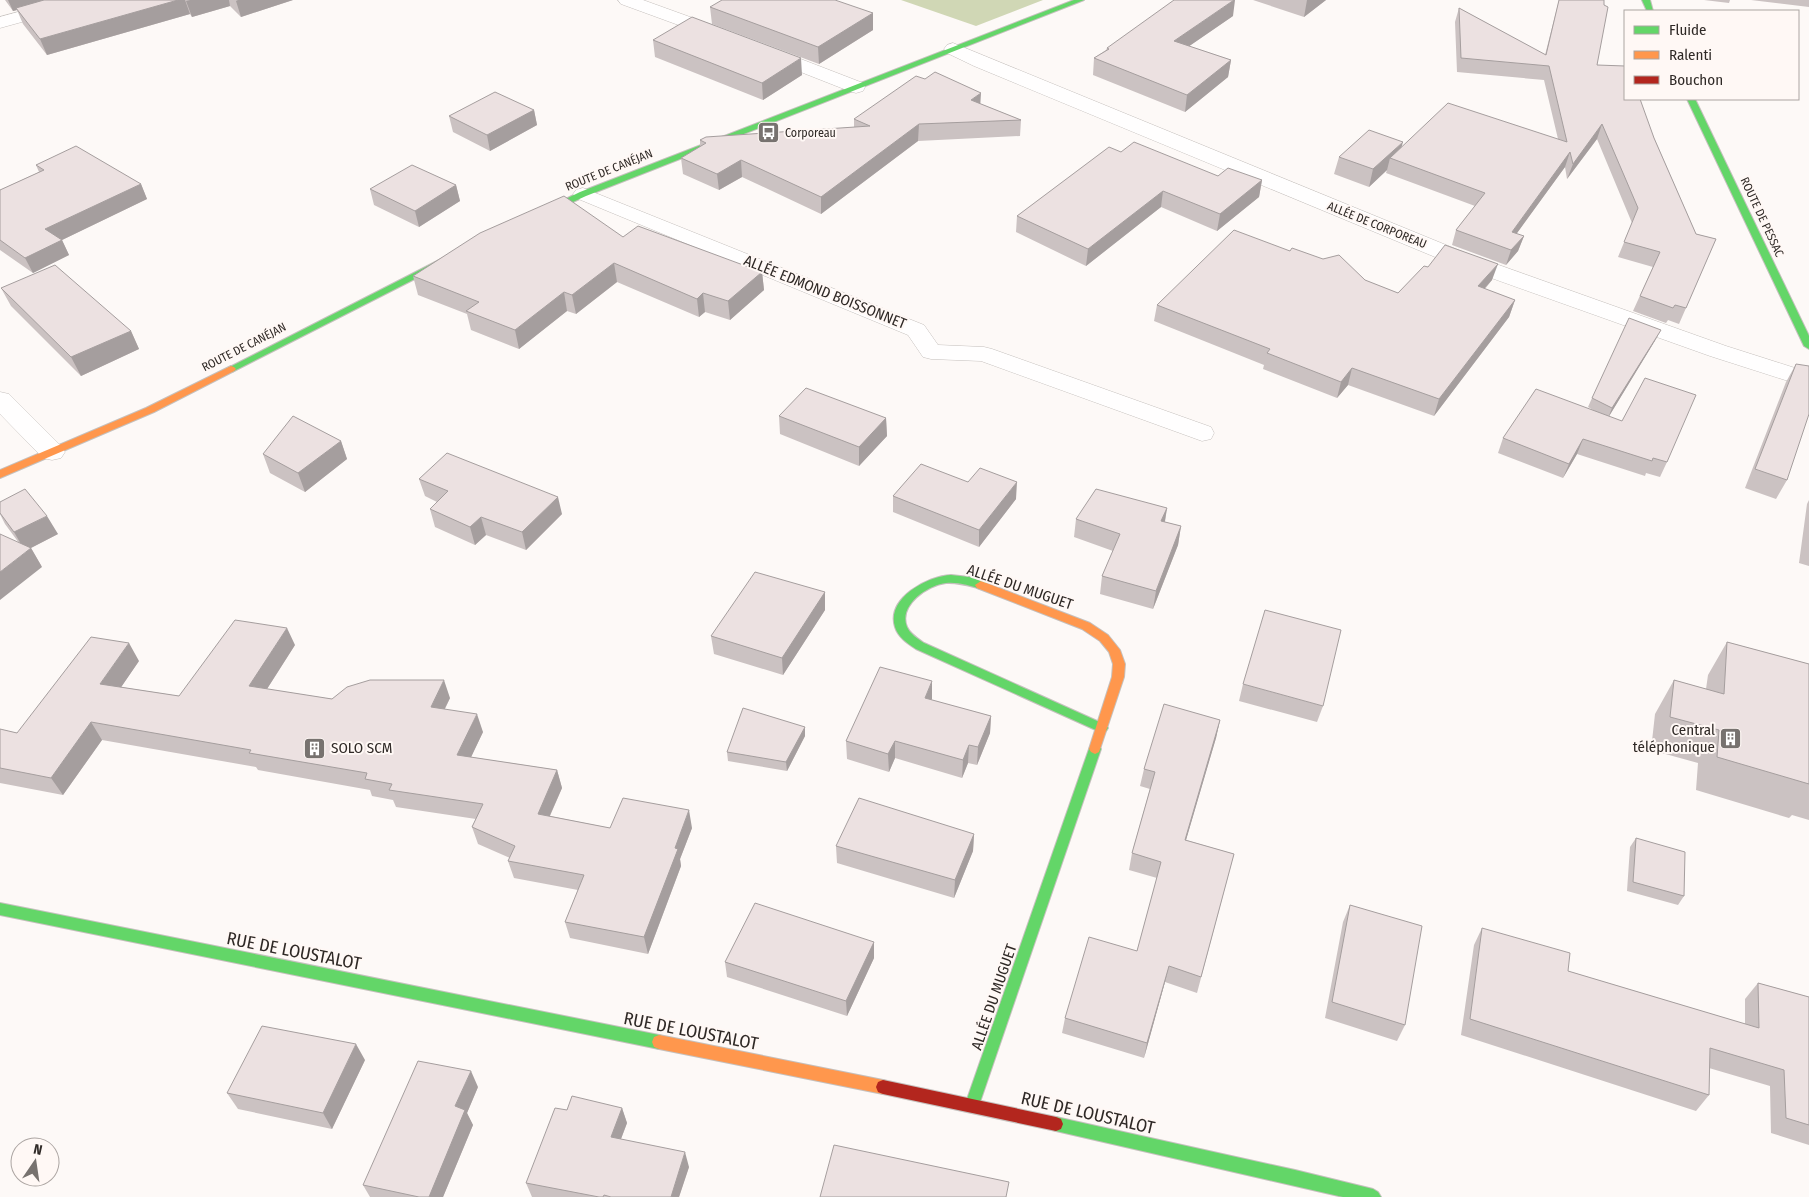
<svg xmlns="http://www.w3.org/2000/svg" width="1809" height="1197" font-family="'Fira Sans Condensed',sans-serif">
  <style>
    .forest { fill: #d0d7b5 }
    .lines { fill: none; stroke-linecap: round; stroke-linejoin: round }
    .street-casing { stroke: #c5c0bd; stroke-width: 1 }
    .fast-casing { stroke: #c5c0bd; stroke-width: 2 }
    .slow-casing { stroke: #c5c0bd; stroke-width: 2 }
    .jam-casing { stroke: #c5c0bd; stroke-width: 2 }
    .street { fill: #fffefe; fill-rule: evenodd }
    .fast { fill: #63d668; fill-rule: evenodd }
    .slow { fill: #ff974d; fill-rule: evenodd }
    .jam { fill: #b3261e; fill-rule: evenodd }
    .wall { fill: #cbc2c2 }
    .shaded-wall { fill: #a59e9e }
    .building { fill: #ece1e1; stroke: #a59e9e }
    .labels { text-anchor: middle; stroke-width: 4; stroke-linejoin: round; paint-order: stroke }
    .far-poi-label { font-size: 12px; fill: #2f2926; stroke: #fff8f5; text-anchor: start }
    .far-street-label { font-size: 12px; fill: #2f2926; stroke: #fff8f5 }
    .street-label { font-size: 15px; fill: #2f2926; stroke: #fff8f5 }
    .poi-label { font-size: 15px; fill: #2f2926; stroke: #fff8f5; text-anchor: end }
    .near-street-label { font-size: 18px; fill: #2f2926; stroke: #fff8f5 }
  </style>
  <rect width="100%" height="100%" fill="#fdf9f7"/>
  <path class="forest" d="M901,0H1043L976,26Z"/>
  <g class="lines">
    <defs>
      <path id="street" d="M62,0H90L87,4L0,28V17Z
        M618,0H643L726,30L729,34L726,38L720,39L714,38L621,4Z
        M953,43L1468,254L1726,346L1795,368H1809V384L1785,380L1710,356L1452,264L974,66L947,53L944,49L947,45Z
        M767,46L863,83L865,87L863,91L856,93L849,91L760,56L758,52L760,48Z
        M583,188L924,325L938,345L984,347L992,349L1211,427L1214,433L1211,439L1202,441L981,361L931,359L923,357L908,335L576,198L573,194L576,190Z
        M0,392L9,394L61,446L65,452L61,458L52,460L43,458L0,414Z"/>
      <path id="fast" d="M1074,0H1084L586,196L540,217L537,218L533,215L580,192Z
        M1642,0H1650L1653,11H1647Z
        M1687,99H1695L1809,336V349L1804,346Z
        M447,256L450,257V261L234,371L231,372L226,369Z
        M951,575L969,577L985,582L987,585L981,589C970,586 959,582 946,583C928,585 898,605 907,627C910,634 918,639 924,643L1106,725L1108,728L1106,731H1098L916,649C907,643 898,637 895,627C886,598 928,576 951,575Z
        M1095,744L1099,746L1101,749L979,1105L977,1110L972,1112L967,1110L965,1105L1089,749L1091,746Z
        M0,903L659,1035L664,1037L666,1042L664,1047L659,1049L0,915Z
        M1056,1117L1295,1170L1373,1189L1378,1192L1381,1197H1343L1056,1131L1051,1129L1049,1124L1051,1119Z"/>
      <path id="slow" d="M231,366L234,367L236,369L234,371L154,412L0,478V470L146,408Z
        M981,581L1090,623L1108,635L1120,650L1125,664L1124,677L1099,752L1095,754L1091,752L1089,749L1112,677L1113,664L1109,652L1100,641L1082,629L977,588L975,585Z
        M659,1035L883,1080L888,1082L890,1087L888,1092L883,1094L659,1049L654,1047L652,1042L654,1037Z"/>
      <path id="jam" d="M883,1080L1056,1117L1061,1119L1063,1124L1061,1129L1056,1131L883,1094L878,1092L876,1087L878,1082Z"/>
    </defs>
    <use href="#street" class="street-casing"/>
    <use href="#fast" class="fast-casing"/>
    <use href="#slow" class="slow-casing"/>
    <use href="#jam" class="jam-casing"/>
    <use href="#street" class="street"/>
    <use href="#fast" class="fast"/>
    <use href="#slow" class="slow"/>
    <use href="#jam" class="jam"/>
  </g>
  <path class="wall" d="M5,0H293L241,17L230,6L192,17L190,14L47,55L23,24L17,10L13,11Z
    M1253,0H1326L1304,17Z
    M1559,0H1604L1597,65L1654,138L1696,234L1716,239L1679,324L1668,320L1666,323L1633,311L1653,267L1618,257L1632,223L1597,139L1567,179L1565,167L1516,234L1524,236L1518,251L1506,265L1452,245L1456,230L1475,206L1386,173L1387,170L1369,187L1334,174L1339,157L1402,147L1558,139L1544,80L1457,72L1455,22L1459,8L1545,55Z
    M1704,0H1730L1729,3Z
    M1751,0H1809V7Z
    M710,7L873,13V30L819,64L712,24Z
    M1233,16L1189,46L1231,60L1228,77L1185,112L1093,75L1094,58L1106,50L1107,48Z
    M653,40L802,75L763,100L655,57Z
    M981,104L1021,120L1020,136L918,141L821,214L742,177L719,190L683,174L681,158L700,147V140L854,127V119Z
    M534,110L537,125L490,151L453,132L449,116Z
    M1121,152L1218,176L1262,180L1259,197L1217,231L1161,207L1086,266L1016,232L1017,216Z
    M36,165L141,184L147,199L62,240L69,255L33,273L0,250V190L39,172Z
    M456,185L460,201L419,227L374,205L370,189Z
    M623,237L762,272L764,290L730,320L705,312L699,317L617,282L576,314L567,311L519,349L471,330L467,314L418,295L413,276Z
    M1290,251L1398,293L1428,267L1492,280L1485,289L1515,300L1509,317L1434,416L1348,385L1337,398L1263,369L1264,365L1154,321L1157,305Z
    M1,288L131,331L139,349L81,376L11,306Z
    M1656,339L1609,416L1667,462L1660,477L1646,473L1645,476L1577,454L1563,478L1498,453L1503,438L1593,410L1588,407L1592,398Z
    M1796,364L1787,480L1776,499L1745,488L1786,382Z
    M779,416L886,418L887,436L859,466L780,434Z
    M341,441L347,459L305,492L270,473L263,454Z
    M419,479L562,514L526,550L486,535L475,545L435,527L430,509L437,502L425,496Z
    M968,482L1016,499L979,547L893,512V496Z
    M1809,500V566L1799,563L1807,504Z
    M0,502L58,534L31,548L42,567L19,543L5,524L0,514Z
    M1167,508L1165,522L1181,526L1178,545L1153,609L1100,594L1102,576L1113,551L1074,537L1076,519Z
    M825,592V610L783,675L714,654L711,636Z
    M1727,642L1809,664V820L1792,815L1789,818L1696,790L1698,763L1651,750L1655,714L1674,680L1706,689L1708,675Z
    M295,645L267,689L332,699L450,698L445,709L483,732L471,757L557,770L562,788L550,816L610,828H692L680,859L681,866L648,954L570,938L565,922L578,890L514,878L508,861L510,858L478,844L472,827L476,819L396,807L393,800L372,796L370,790L258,770L256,767L102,740L63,795L0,783V729L17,733L139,661L121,687L179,696Z
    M1243,684L1323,706L1317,722L1239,701Z
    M931,700L991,716L990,733L977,765L968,763L962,778L895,758L889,772L847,759L846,741Z
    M1220,720L1216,738L1186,840L1234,854L1197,993L1165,982L1144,1058L1062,1033L1065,1018L1137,951L1157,878L1129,870L1132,853L1150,789L1140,786L1144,769Z
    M805,727V736L787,771L728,761L727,752Z
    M974,834L973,851L954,898L837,863L836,846Z
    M1636,838L1684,896L1678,905L1627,891L1630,847Z
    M1350,905L1405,1025L1397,1041L1325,1018L1343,922Z
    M1482,928L1568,971L1745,1024V999L1758,983L1809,997V1145L1771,1133L1770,1086L1709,1068V1095L1696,1111L1461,1035L1474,945Z
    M874,942V958L847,1016L727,977L725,962Z
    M365,1060L332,1129L238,1109L227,1093Z
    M478,1087L467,1113L473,1125L443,1197H370L363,1185Z
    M622,1108L627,1123L621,1139L689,1167L679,1197H532L526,1183L567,1110Z"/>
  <path class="shaded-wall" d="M8,0H55L16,8L17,10L13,11Z
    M178,0H185L190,14L47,55L40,39Z
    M190,0H229L230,6L192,17L186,1Z
    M238,0H293L241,17L236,1Z
    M1234,0H1235L1233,16L1172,58L1174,41Z
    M1307,0H1326L1304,17Z
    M873,13V30L819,64L818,47Z
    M801,58L802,75L763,100L762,83Z
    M1231,60L1228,77L1185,112L1187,95Z
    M981,93L980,109L971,100Z
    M534,110L537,125L490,151L487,135Z
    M919,124L918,141L821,214V197Z
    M1602,124L1597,139L1567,179L1573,164Z
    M1403,142L1398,160L1390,158L1387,170L1369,187L1373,169Z
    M1570,152L1565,167L1507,247L1512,232Z
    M741,160L742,177L719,190L717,174Z
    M1262,180L1259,197L1217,231L1220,214Z
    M141,184L147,199L62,240L69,255L33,273L25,258L45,229Z
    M456,185L460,201L419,227L415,211Z
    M1163,191L1161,207L1086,266L1088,249Z
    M1524,236L1518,251L1506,265L1511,250Z
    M614,263L617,282L576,314L572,295Z
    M1498,264L1492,280L1472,302L1478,286Z
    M762,272L764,290L730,320L728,301Z
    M564,292L567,311L519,349L515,330Z
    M703,293L705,312L699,317L697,299Z
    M1515,300L1509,317L1434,416L1439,399Z
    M1661,330L1656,339L1608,418L1612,408Z
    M131,331L139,349L81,376L71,357Z
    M1352,368L1348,385L1337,398L1341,382Z
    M886,418L887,436L859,466V447Z
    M1583,439L1577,454L1563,478L1569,464Z
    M341,441L347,459L305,492L298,473Z
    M1017,482L1016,499L979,547V530Z
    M558,497L562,514L526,550L522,532Z
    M1167,508L1164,526L1161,521Z
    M47,516L58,534L25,551L14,532Z
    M481,517L486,535L475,545L470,527Z
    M1181,526L1178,545L1153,609L1156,591Z
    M31,548L42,567L0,600V572Z
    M825,592V610L783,675L782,658Z
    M287,628L295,645L258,703L249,686Z
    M129,643L139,661L111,702L100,684Z
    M444,680L450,698L437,724L431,707Z
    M932,681V699L924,715L925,698Z
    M477,714L483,732L464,772L457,755Z
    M991,716L990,733L977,765L978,747Z
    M1220,720L1216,738L1181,857L1185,840Z
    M91,722L102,740L63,795L51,778Z
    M805,727V736L787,771L786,762Z
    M895,741V758L889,772L888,754Z
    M969,745L968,763L962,778L963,760Z
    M557,770L562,788L543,831L538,814Z
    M689,810L692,828L680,859L681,866L648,954L644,937L675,848Z
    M974,834L973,851L954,898L955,880Z
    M874,942V958L847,1016L846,1001Z
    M1169,966L1165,982L1144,1058L1147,1043Z
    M356,1044L365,1060L332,1129L323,1113Z
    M471,1071L478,1087L467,1113L473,1125L443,1197H429L455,1106Z
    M622,1108L627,1123L616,1152L611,1137Z
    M685,1152L689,1167L679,1197H671Z"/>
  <path class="building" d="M44,0H178L40,39L16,8Z
    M722,0H835L873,13L818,47L710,7Z
    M1174,0H1234L1174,41L1231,60L1187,95L1094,58L1109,49L1107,48Z
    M1559,0H1604V5L1608,7L1597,65L1625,66V99H1640L1654,138L1696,234L1716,239L1686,308L1675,305L1673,308L1640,296L1660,252L1624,242L1638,208L1602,124L1573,164L1570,152L1512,232L1524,236L1511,250L1456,230L1485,193L1390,158L1448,103L1567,142L1549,66L1461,58L1459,8L1546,55Z
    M692,17L801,58L762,83L653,40Z
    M935,72L981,93L971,100L1021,120L919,124L821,197L741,160L717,174L681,158L706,143L700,140L706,137L870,126L854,119L916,76L925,79Z
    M495,92L534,110L487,135L449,116Z
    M1369,130L1403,142L1373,169L1339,157Z
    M1134,142L1218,176L1228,168L1262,180L1220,214L1163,191L1088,249L1017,216L1109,147L1121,152Z
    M76,146L141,184L45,229L62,240L25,258L0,240V190L44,170L36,165Z
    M412,165L456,185L415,211L370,189Z
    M564,196L623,237L638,226L762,272L728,301L703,293L697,299L614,263L572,295L564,292L515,330L466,311L479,302L413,276L480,233Z
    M1234,230L1290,251L1292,248L1323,259L1339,255L1365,280L1398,293L1424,266L1428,267L1445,245L1498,264L1478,286L1515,300L1439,399L1352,368L1341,382L1267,353L1270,349L1157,305Z
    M55,265L131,331L71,357L1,288Z
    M1629,318L1661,330L1612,408L1592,398Z
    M1796,364L1809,366V414L1787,480L1755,469Z
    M1645,378L1696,395L1667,462L1653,458L1652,461L1583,439L1569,464L1503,438L1536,389L1622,421Z
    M806,388L886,418L859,447L779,416Z
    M293,416L341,441L298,473L263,454Z
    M447,453L558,497L522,532L481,517L470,527L430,509L448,491L419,479Z
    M921,464L968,482L980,468L1017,482L979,530L893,496Z
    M25,489L47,516L14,532L0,513V502Z
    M1096,489L1167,508L1161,521L1181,526L1156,591L1102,576L1120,534L1076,519Z
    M0,534L31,548L0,572Z
    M755,572L825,592L782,658L711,636Z
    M1265,610L1341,630L1323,706L1243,684Z
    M235,620L287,628L249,686L332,699L347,687L370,680H444L431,707L477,714L457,755L557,770L538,814L610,828L623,798L689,810L675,848L678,849L644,937L565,922L584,875L508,861L515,846L472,827L483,804L389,790L392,784L365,779L367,773L249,753L251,750L91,722L51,778L0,768V729L17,733L91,637L129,643L100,684L179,696Z
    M1727,642L1809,664V784L1717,757L1719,730L1670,717L1674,680L1724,694Z
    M880,667L932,681L925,698L991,716L978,747L969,745L963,760L895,741L888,754L846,741Z
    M1164,704L1220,720L1185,840L1234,854L1201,977L1169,966L1147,1043L1065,1018L1089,937L1137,951L1161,862L1132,853L1155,772L1144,769Z
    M743,708L805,727L786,762L727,752Z
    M859,798L974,834L955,880L836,846Z
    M1636,838L1685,852L1684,896L1633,882Z
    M755,903L874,942L846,1001L725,962Z
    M1350,905L1422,926L1405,1025L1332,1002Z
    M1482,928L1570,953L1568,971L1759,1028L1758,983L1809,997V1125L1786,1118L1784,1070L1710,1048L1709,1095L1470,1019Z
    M262,1026L356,1044L323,1113L227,1093Z
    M418,1061L471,1071L455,1106L465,1110L429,1197H419L363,1185Z
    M572,1096L622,1108L611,1137L685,1152L671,1197H611L604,1195L603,1197H599L526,1183L555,1108L567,1110Z
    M834,1145L1009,1182L1006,1197H820Z"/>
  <defs>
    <symbol id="bus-square" viewBox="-11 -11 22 22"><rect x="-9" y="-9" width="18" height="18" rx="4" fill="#77726f" stroke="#fff8f5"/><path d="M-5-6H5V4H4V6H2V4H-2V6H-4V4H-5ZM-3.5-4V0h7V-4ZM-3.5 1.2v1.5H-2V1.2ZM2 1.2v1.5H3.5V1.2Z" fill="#fff"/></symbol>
    <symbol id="building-square" viewBox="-11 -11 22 22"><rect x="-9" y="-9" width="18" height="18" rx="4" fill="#77726f" stroke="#fff8f5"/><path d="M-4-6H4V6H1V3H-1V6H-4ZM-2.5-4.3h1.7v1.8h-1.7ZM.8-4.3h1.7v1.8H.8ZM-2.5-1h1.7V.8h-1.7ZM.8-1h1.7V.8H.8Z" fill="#fff"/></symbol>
  </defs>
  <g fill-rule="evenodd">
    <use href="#bus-square" x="756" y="120" width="25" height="25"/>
    <use href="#building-square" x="1718" y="726" width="25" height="25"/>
    <use href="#building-square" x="302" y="736" width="25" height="25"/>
  </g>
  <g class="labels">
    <g class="far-poi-label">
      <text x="785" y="137">Corporeau</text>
    </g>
    <g class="far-street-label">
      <text transform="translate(609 170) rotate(-22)" y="4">ROUTE DE CANÉJAN</text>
      <text transform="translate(1762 217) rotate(65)" y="4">ROUTE DE PESSAC</text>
      <text transform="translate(1377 225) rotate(22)" y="4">ALLÉE DE CORPOREAU</text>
      <text transform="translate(244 347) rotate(-27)" y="4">ROUTE DE CANÉJAN</text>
    </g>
    <g class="street-label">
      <text transform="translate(825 292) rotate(22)" y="5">ALLÉE EDMOND BOISSONNET</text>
      <text transform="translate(1020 587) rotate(19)" y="5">ALLÉE DU MUGUET</text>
      <text transform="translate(994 997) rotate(-71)" y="5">ALLÉE DU MUGUET</text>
    </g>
    <g class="poi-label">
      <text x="1715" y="735">Central<tspan x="1715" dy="17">téléphonique</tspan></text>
      <text x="331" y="753" text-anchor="start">SOLO SCM</text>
    </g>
    <g class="near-street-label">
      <text transform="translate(294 951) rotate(11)" y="6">RUE DE LOUSTALOT</text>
      <text transform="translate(691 1031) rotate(11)" y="6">RUE DE LOUSTALOT</text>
      <text transform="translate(1088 1113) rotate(13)" y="6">RUE DE LOUSTALOT</text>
    </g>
  </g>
  <rect x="1624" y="10" width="175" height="90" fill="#fff8f5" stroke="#aca5a2"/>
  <rect x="1634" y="26" width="25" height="8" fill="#63d668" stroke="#aca5a2"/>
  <text x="1669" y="35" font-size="15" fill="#2f2926">Fluide</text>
  <rect x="1634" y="51" width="25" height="8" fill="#ff974d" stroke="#aca5a2"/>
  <text x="1669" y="60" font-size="15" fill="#2f2926">Ralenti</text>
  <rect x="1634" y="76" width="25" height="8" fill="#b3261e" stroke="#aca5a2"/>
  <text x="1669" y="85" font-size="15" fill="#2f2926">Bouchon</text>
  <g transform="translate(35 1162) rotate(13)"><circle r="24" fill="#fff8f5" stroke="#aca5a2"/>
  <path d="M0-4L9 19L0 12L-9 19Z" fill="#77726f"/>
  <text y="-8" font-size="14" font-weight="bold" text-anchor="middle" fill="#2f2926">N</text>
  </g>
</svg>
